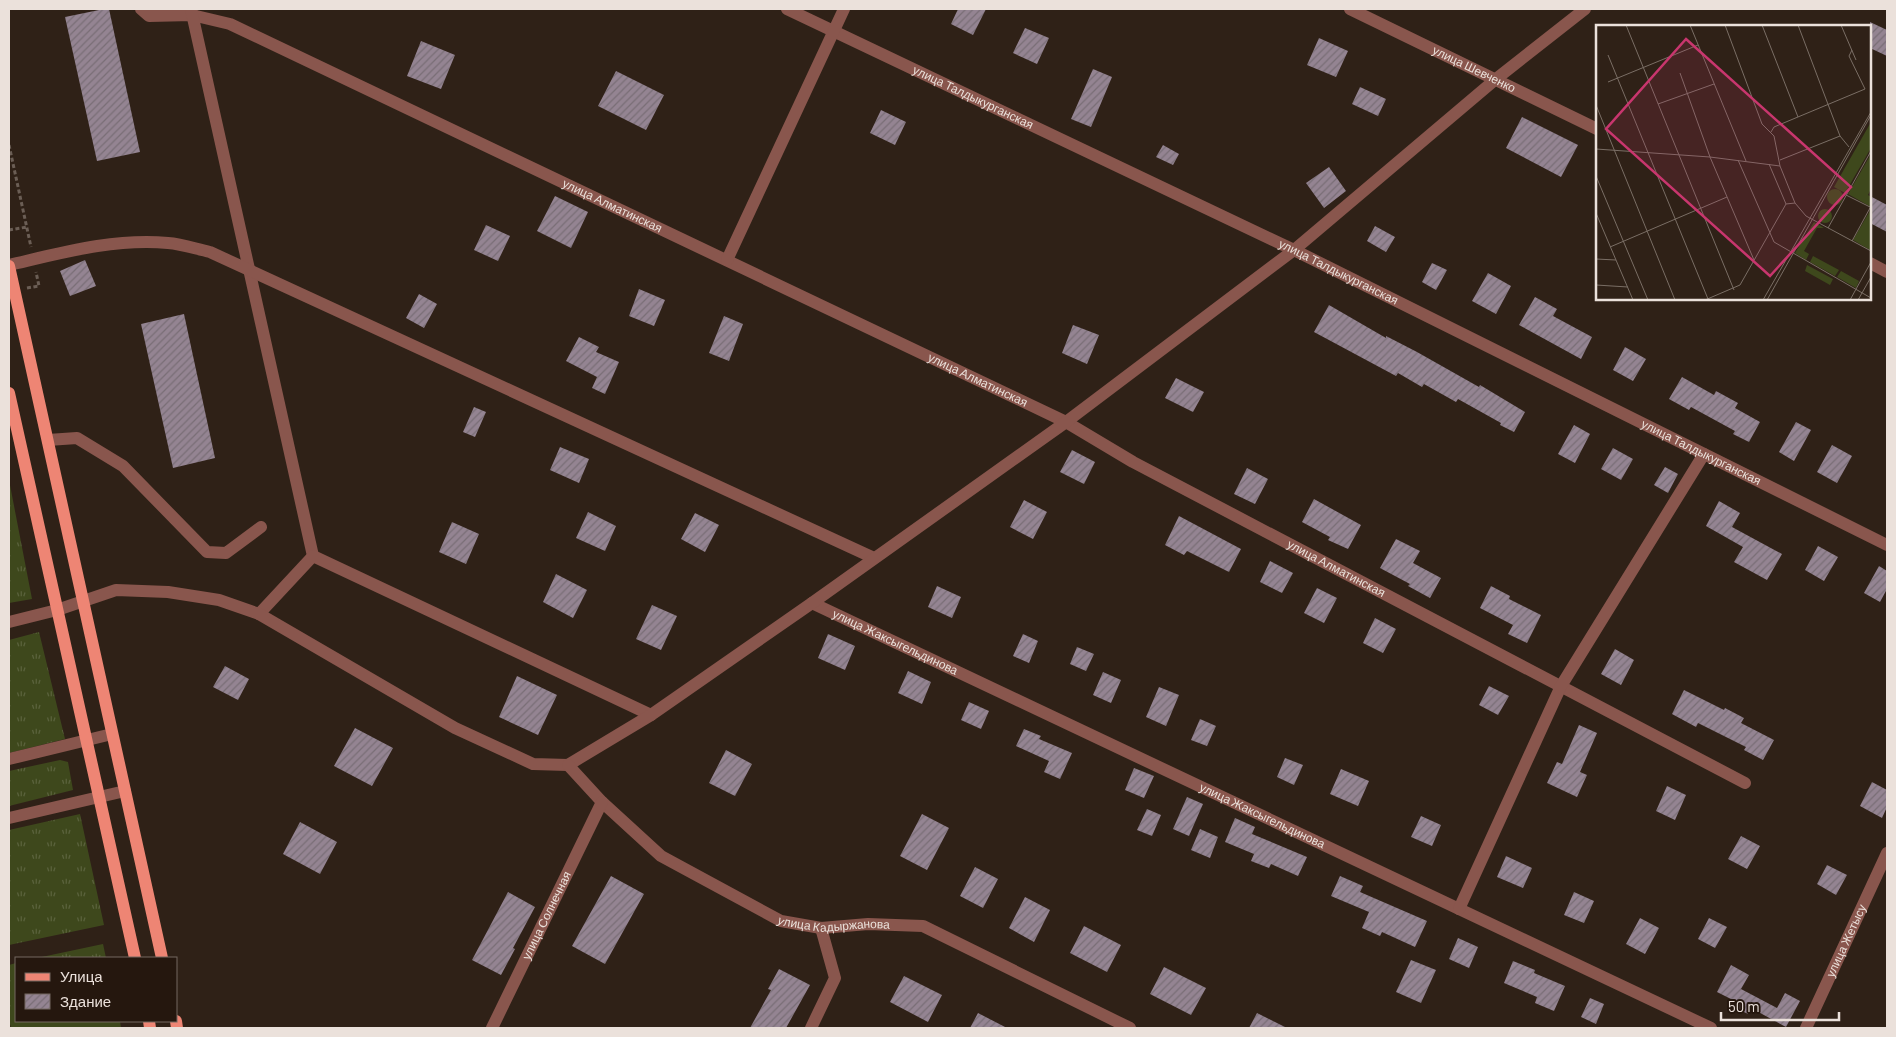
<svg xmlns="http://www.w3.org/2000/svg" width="1896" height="1037" font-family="Barlow,sans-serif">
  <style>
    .grass { fill: url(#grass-tufts) }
    .building { fill: url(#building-hatch) }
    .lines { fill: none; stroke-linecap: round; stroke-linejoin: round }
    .path { stroke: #6b5e55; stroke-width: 3; stroke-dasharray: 4 2.5; stroke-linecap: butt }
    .minor { stroke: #89564d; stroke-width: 12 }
    .major { stroke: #ee8574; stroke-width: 12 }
    .labels { text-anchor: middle; stroke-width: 5; stroke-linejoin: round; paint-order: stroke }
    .street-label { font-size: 12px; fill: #ebe1db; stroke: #25170e }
    .inset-road { fill: none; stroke: #7a6e65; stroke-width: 1 }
    .view { fill: #c8366e; fill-opacity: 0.15; stroke: #c8366e; stroke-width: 2.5 }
    .inset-edge { fill: none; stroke: #ebe1db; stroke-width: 2.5 }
  </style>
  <defs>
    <pattern id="grass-tufts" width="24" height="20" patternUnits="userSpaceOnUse" patternTransform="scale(1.25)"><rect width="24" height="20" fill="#3e481c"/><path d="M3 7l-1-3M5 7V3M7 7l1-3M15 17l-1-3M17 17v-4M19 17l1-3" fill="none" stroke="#5a623c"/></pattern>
    <pattern id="building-hatch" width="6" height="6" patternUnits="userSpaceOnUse" patternTransform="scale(1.25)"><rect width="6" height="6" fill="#948492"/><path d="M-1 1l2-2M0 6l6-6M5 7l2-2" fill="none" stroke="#796e76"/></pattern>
  </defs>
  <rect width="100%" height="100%" fill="#2f2117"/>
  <path class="grass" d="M9,480L32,599L9,603Z
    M39,632L65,739L9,753V640Z
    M60,760L68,762L73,790L9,806V771Z
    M80,814L104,925L9,945V830Z
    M103,944L106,958H37Z
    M16,963V1021H120L121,1028H11L9,1020V965Z"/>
  <path class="building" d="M104,9H109L140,152L97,161L65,17Z
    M958,9H986L973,35L951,24Z
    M1870,22L1887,30V56L1870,48Z
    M1025,28L1049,38L1037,64L1013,53Z
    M1319,38L1348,51L1336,77L1307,65Z
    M421,41L455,55L441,89L407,76Z
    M1093,69L1112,77L1091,127L1071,119Z
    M616,71L664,95L646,130L598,106Z
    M1360,87L1386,99L1378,116L1352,104Z
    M881,110L906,122L895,145L870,133Z
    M1522,117L1578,145L1561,177L1506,148Z
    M1163,145L1179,154L1173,165L1156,157Z
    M1329,167L1346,191L1324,208L1306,183Z
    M555,196L588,212L571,248L537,231Z
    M1870,196L1887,205V232L1870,223Z
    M486,225L510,236L498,261L474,250Z
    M1375,226L1395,237L1386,252L1367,241Z
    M85,260L96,286L70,296L60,271Z
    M1432,263L1447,270L1436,290L1422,282Z
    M1488,273L1511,286L1496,314L1472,301Z
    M639,289L665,300L654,326L629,316Z
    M419,294L437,304L424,328L406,318Z
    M1535,297L1557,309L1553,316L1592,337L1581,359L1519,325Z
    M1329,305L1386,338V336L1417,352L1479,387L1480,385L1525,412L1514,432L1500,425L1501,423L1458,399L1456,402L1424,384L1422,387L1398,373L1396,376L1314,332Z
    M184,314L215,458L173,468L141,324Z
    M724,316L743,324L729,361L709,353Z
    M1073,325L1099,335L1087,364L1062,353Z
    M579,337L599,347L596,352L619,362L605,394L592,388L597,377L566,361Z
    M1625,347L1646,359L1633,381L1613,370Z
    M1682,377L1714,395L1716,391L1738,403L1735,408L1760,422L1749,442L1733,434L1735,431L1691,407L1689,410L1669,399Z
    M1176,378L1204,392L1193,412L1165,398Z
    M474,407L486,412L475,437L463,432Z
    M1796,422L1811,430L1794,461L1779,452Z
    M1574,425L1590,434L1575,463L1558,454Z
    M1832,445L1852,456L1837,483L1817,472Z
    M560,447L589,459L579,483L550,470Z
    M1613,448L1633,459L1621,480L1601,469Z
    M1072,450L1095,462L1084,484L1060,472Z
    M1665,467L1678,474L1668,493L1654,485Z
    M1247,468L1268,479L1255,504L1234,494Z
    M1314,499L1361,525L1348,549L1328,540L1330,537L1302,522Z
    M1024,500L1047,512L1033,539L1010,527Z
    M1719,501L1740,513L1732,527L1782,554L1767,580L1734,562L1743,547L1706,526Z
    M588,512L616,526L605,551L576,538Z
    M695,513L719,525L705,552L681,539Z
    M1179,516L1241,549L1229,572L1187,551L1184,555L1165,545Z
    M452,522L479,534L466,564L439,552Z
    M1396,539L1420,551L1413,563L1441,578L1430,598L1408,586L1410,584L1380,568Z
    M1818,546L1838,557L1824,581L1805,570Z
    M1270,561L1293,573L1282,593L1260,582Z
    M1879,566L1887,571V589L1880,602L1864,593Z
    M556,574L587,590L573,618L543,602Z
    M937,586L961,597L952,618L928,607Z
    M1491,586L1510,596L1509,599L1541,615L1527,643L1508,634L1513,625L1480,608Z
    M1317,588L1337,598L1324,623L1304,613Z
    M652,605L677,616L661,650L636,639Z
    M1375,618L1396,629L1383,653L1363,643Z
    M828,634L855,646L845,670L818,658Z
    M1023,634L1038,641L1029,663L1013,656Z
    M1077,647L1094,654L1086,671L1070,664Z
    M1615,649L1634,660L1621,685L1601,674Z
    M225,666L249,679L238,700L213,687Z
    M908,671L931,682L922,704L898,693Z
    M1103,672L1121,680L1111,703L1093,695Z
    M517,676L557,695L538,735L499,717Z
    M1489,686L1509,696L1498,715L1479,705Z
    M1159,687L1179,695L1166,726L1146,717Z
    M1684,690L1724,710L1725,708L1744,718L1741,723L1774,740L1763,760L1744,750L1746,747L1698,723L1696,727L1672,714Z
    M969,702L989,711L981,729L961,720Z
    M1200,719L1216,726L1207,746L1191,740Z
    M1579,725L1597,733L1580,772L1587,775L1577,797L1547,783L1557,762L1562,764Z
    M355,728L393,748L372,786L334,766Z
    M1024,729L1041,736L1039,739L1072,753L1060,779L1044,772L1049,761L1016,746Z
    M726,750L752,764L735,796L709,783Z
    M1285,758L1303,765L1294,785L1277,777Z
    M1134,768L1154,776L1144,798L1125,790Z
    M1341,769L1369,781L1358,806L1330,794Z
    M1872,782L1887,790V807L1882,818L1860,806Z
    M1667,786L1686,795L1675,820L1656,811Z
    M1187,797L1203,804L1189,836L1173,829Z
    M1147,809L1161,815L1152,836L1137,830Z
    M922,814L949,828L927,870L900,856Z
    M1421,816L1441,825L1432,846L1411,837Z
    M1235,818L1255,827L1252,834L1307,857L1298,876L1271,864L1269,868L1251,861L1254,854L1225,842Z
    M300,822L337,842L320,874L283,854Z
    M1200,829L1218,837L1210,858L1191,850Z
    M1741,836L1760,846L1747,869L1728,859Z
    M1506,856L1532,868L1523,888L1497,877Z
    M1827,865L1847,875L1836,895L1817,884Z
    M975,867L998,879L983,908L960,896Z
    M611,876L644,894L605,964L572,946Z
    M1340,876L1363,886L1360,892L1427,921L1415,947L1382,932L1380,936L1362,928L1369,912L1331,896Z
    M508,892L535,907L513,948L515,949L501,975L472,960Z
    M1574,892L1594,901L1584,923L1564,915Z
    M1025,897L1050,910L1034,942L1009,928Z
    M1640,918L1659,928L1645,954L1626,944Z
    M1709,918L1727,927L1715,948L1698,939Z
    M1084,926L1121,945L1107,972L1070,953Z
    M1458,938L1478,947L1469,968L1449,959Z
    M1411,960L1436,970L1421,1003L1396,992Z
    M1513,961L1535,970L1534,973L1565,986L1554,1011L1535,1003L1537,997L1504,983Z
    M1731,965L1749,975L1741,989L1777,1008L1785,993L1800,1001L1786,1027L1751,1008L1748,1014L1736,1008L1739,1003L1717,992Z
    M1164,967L1206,988L1191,1015L1150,994Z
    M779,969L810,985L786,1028H750L771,990L768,989Z
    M904,976L942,995L928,1022L890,1002Z
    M1590,998L1604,1004L1596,1024L1581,1017Z
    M978,1013L1007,1028H970Z
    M1257,1013L1287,1028H1249Z"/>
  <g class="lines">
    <path class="path" d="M9,145L31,247
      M9,230L27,227
      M27,288L39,286L36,272"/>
    <g class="minor">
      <path id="s1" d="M141,9L149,16L192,15L230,24L1066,422L1133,462L1745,783"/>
      <path d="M191,9L313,556"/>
      <path id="s2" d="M787,9L1294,250L1887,545"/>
      <path id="s3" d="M1350,9L1597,129"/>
      <path d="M727,260L844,9"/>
      <path d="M1870,263L1887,272"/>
      <path d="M9,265C61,253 114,238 168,243C182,244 196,249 210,252L874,558"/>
      <path d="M48,440L77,438L123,466L207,552L226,553L261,527"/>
      <path id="s4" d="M812,603L1711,1028"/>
      <path d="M259,614L313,556L651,715"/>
      <path d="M9,622L57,610L116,590L168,592L219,600L259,614L455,728L533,764L568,765L651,715L812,603L1066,422L1294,250L1496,79L1585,9"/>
      <path d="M9,759L112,734"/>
      <path id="s5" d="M568,765L602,802L661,856L781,921L821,928L868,924L923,926L1130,1028"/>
      <path d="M9,818L125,791"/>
      <path d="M1459,909L1561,686L1704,454"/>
      <path id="s6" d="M492,1028L602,802"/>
      <path d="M811,1028L835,978L821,928"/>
      <path id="s7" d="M1806,1028L1887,853"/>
    </g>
    <path class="major" d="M9,266L162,958
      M9,393L135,958
      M149,1021L150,1028
      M176,1021L177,1028"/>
  </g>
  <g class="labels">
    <g class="street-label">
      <text dy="4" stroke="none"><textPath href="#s3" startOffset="138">улица Шевченко</textPath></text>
      <text dy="4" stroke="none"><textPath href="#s2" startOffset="206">улица Талдыкурганская</textPath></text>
      <text dy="4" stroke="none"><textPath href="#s1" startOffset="516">улица Алматинская</textPath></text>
      <text dy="4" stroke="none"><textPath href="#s2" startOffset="611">улица Талдыкурганская</textPath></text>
      <text dy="4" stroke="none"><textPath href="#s1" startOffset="921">улица Алматинская</textPath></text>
      <text dy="4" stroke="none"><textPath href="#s2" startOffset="1016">улица Талдыкурганская</textPath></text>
      <text dy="4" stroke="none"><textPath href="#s1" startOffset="1326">улица Алматинская</textPath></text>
      <text dy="4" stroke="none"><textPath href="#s4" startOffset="92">улица Жаксыгельдинова</textPath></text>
      <text dy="4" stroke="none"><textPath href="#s4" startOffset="498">улица Жаксыгельдинова</textPath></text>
      <text dy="4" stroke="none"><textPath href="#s6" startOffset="125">улица Солнечная</textPath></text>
      <text dy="4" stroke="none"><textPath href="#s5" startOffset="320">улица Кадыржанова</textPath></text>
      <text dy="4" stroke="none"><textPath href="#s7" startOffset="96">улица Жетысу</textPath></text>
    </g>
  </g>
  <g transform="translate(1596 25)">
    <rect width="275" height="275" fill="#2f2117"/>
    <path d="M275,97V123L249,168L238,162ZM275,129V164L272,170L275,172V182L252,169ZM231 172a8 8 0 1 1 16 0a8 8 0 1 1-16 0ZM222 191a7 7 0 1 1 14 0a7 7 0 1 1-14 0ZM275,184V224L274,225L257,215ZM218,197L228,203H221L208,226L213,229L210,235L199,228ZM217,231L243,245L239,251L214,237ZM211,240L237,254L234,260L209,246ZM245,246L263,256L260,263L241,252Z" fill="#3e481c"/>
    <path class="inset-road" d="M30,0L138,265M94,0L150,136M129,0L166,99L178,111L184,141M166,0L202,92M202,0L244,111L253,122M245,0L260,35M12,30L112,274M84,48L114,132L158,235M12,57L102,20M62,79L118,59M0,80L79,275M175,107L178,102L269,64L253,31L256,25M0,124L114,132L184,141L199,178L210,191L275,226M142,135L178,217L275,273M184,135L244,111M173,139L190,179L199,178M0,151L52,275M250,170L274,182M0,188L37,275M232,203L275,126M256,216L274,183M14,222L131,172M0,234L20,235M0,260L32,262M109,275L144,260L190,179M167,275L275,87M171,275L275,90M254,275L275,237M262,275L275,252"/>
    <path class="view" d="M90,14L255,162L174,251L10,104Z"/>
    <rect width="275" height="275" class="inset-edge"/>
  </g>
  <rect width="1896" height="1037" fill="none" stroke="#ebe1db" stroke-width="20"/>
  <rect x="15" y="957" width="162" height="65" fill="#25170e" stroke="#746860"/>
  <rect x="25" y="973" width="25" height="8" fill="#ee8574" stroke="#746860"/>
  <text x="60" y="982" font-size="15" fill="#ebe1db">Улица</text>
  <rect x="25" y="994" width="25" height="15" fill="url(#building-hatch)" stroke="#746860"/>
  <text x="60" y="1007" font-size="15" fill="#ebe1db">Здание</text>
  <path d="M1721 1012v8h118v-8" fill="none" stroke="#ebe1db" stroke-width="2.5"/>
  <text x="1728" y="1012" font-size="15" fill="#ebe1db" stroke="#25170e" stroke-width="4" paint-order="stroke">50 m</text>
</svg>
